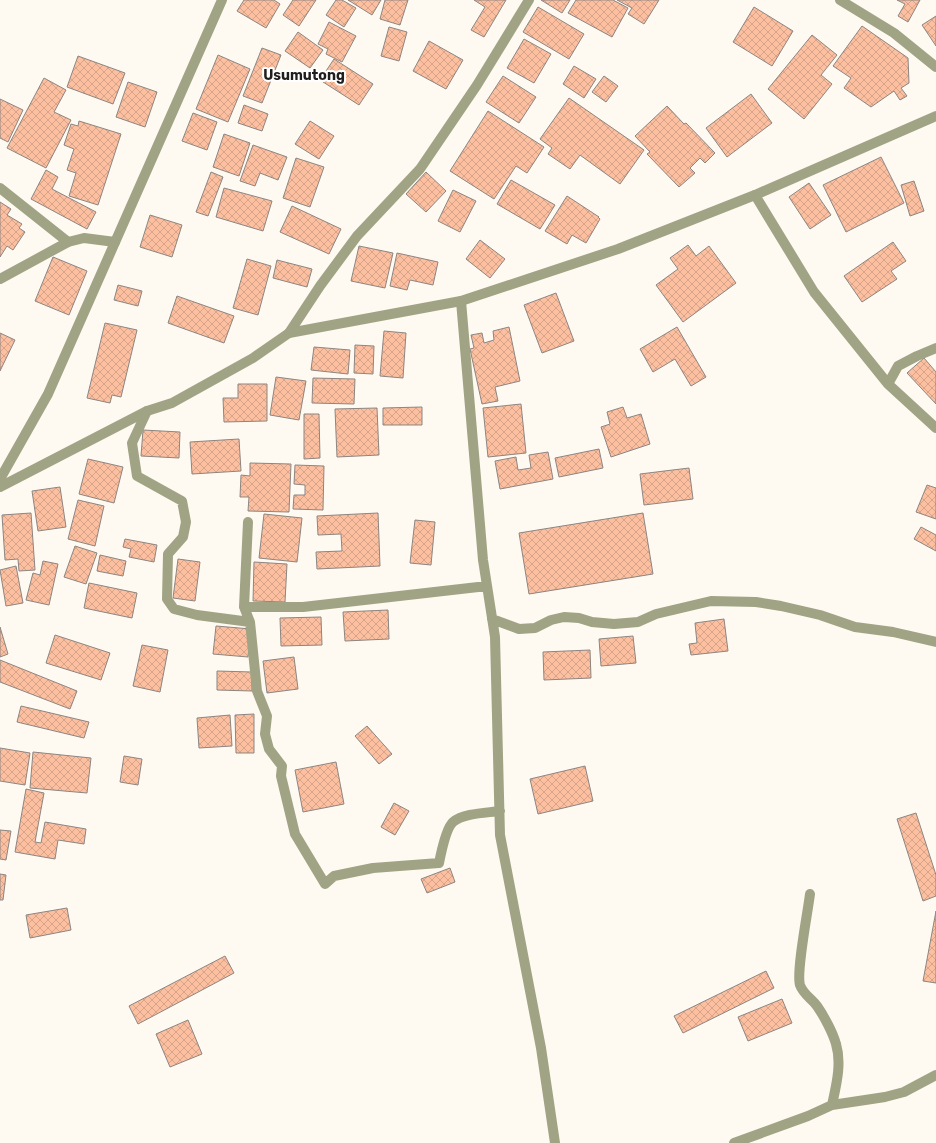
<svg xmlns="http://www.w3.org/2000/svg" width="936" height="1143" font-family="Rubik,sans-serif">
  <style>
    .building { fill: url(#building-cross-hatch); stroke: #8d8581 }
    .lines { fill: none; stroke-linecap: round; stroke-linejoin: round }
    .pedestrian { stroke: #a0a484; stroke-width: 10 }
    .minor { stroke: #a0a484; stroke-width: 10 }
    .tertiary { stroke: #a0a484; stroke-width: 10 }
    .labels { text-anchor: middle; stroke-width: 4; stroke-linejoin: round; paint-order: stroke }
    .quarter-label { font-size: 14px; font-weight: bold; fill: #211f1d; stroke: #fff }
  </style>
  <defs>
    <pattern id="building-cross-hatch" width="8" height="8" patternUnits="userSpaceOnUse"><rect width="8" height="8" fill="#fcbfa0"/><path d="M0 0l8 8M0 8l8-8" fill="none" stroke="#d8a489"/></pattern>
  </defs>
  <rect width="100%" height="100%" fill="#fefaf2"/>
  <path class="building" d="M244,0H274L280,4L266,28L237,11Z
    M293,0H316L299,26L283,15Z
    M336,0H342L356,8L344,27L326,15Z
    M348,0H381L372,15Z
    M385,0H408L400,25L380,19Z
    M474,0H506L484,37L471,30L485,7Z
    M541,0H570L562,13Z
    M576,0H613L628,8L612,37L568,13Z
    M617,0H659L644,24L628,14L632,8Z
    M897,0H920L908,22L898,16L905,4Z
    M538,7L584,34L569,59L523,32Z
    M754,7L793,31L772,66L733,42Z
    M936,16V46L922,25Z
    M329,22L356,36L342,62L326,54L328,49L318,44Z
    M862,26L908,58L909,83L901,88L907,96L900,100L894,91L871,107L844,88L851,78L833,66Z
    M389,27L407,32L399,61L381,56Z
    M298,32L323,50L310,68L285,51Z
    M812,35L837,55L821,75L832,84L804,119L768,89Z
    M524,39L551,54L534,83L507,68Z
    M429,41L463,60L446,89L413,71Z
    M262,48L281,55L262,103L243,96Z
    M218,55L250,69L228,122L196,109Z
    M78,56L125,73L113,104L67,87Z
    M334,59L373,84L359,105L320,80Z
    M574,66L596,79L584,98L563,84Z
    M503,76L536,97L519,123L486,102Z
    M604,76L618,86L606,102L592,92Z
    M44,78L66,90L54,112L71,120L46,168L7,148Z
    M128,82L157,92L145,127L116,117Z
    M751,94L772,123L727,157L706,128Z
    M569,98L644,150L620,184L580,155L570,169L548,154L552,148L540,139Z
    M0,99L23,110L8,142L0,138Z
    M244,105L268,114L262,131L238,123Z
    M667,106L684,124L686,123L715,153L705,163L700,158L690,168L695,173L679,187L647,154L650,152L635,136Z
    M488,111L544,147L527,173L516,166L494,199L450,171Z
    M193,113L217,122L207,150L182,141Z
    M79,121L121,134L98,205L69,196L76,173L67,170L74,149L64,145L71,124L78,126Z
    M310,121L334,136L319,159L295,144Z
    M224,134L250,143L239,176L213,167Z
    M253,145L287,157L278,180L260,173L255,186L240,181Z
    M881,157L904,203L846,232L823,185Z
    M296,158L324,167L310,207L283,198Z
    M46,170L58,177L52,189L96,212L87,229L31,199Z
    M211,172L223,177L208,216L196,212Z
    M426,172L446,191L426,212L406,194Z
    M511,180L555,205L540,229L497,204Z
    M914,181L924,211L910,216L901,185Z
    M809,183L831,215L810,229L789,197Z
    M224,188L272,201L263,231L216,217Z
    M453,190L476,201L460,232L438,221Z
    M567,196L599,217H598L600,219L586,243L572,235L567,244L545,231Z
    M0,202L11,209L7,215L22,224L19,228L25,232L13,250L7,246L0,257Z
    M292,206L341,229L329,254L280,232Z
    M150,215L182,225L172,257L140,247Z
    M480,240L505,259L490,278L466,259Z
    M893,242L906,261L891,271L897,279L862,302L844,276Z
    M688,245L696,256L709,246L736,283L683,322L656,285L678,269L670,258Z
    M359,246L393,253L385,288L351,281Z
    M397,253L438,262L433,285L410,280L407,290L390,286Z
    M53,257L87,271L69,315L35,301Z
    M247,259L271,266L258,315L233,308Z
    M277,260L312,269L307,287L273,278Z
    M118,285L142,291L138,306L114,300Z
    M556,293L574,341L542,353L524,305Z
    M177,296L234,316L224,343L168,323Z
    M105,323L137,330L121,397L112,395L110,403L87,398Z
    M509,327L520,381L495,387L498,401L482,404L470,349L474,348L471,335L482,333L484,343L494,340L493,331Z
    M677,327L706,377L691,386L675,359L653,372L640,349Z
    M384,331L406,333L403,378L380,376Z
    M0,333L15,340L0,371Z
    M355,345L374,346L373,374L354,373Z
    M314,347L350,350L348,374L311,370Z
    M924,358L936,372V404L907,373Z
    M276,377L306,381L299,420L270,415Z
    M313,378L355,379L354,404L312,403Z
    M238,384H267V421L224,422L223,398H238Z
    M521,404L526,453L488,457L483,408Z
    M422,407V425H383V408Z
    M623,407L627,418L641,414L650,444L611,457L601,427L610,424L607,412Z
    M377,408L379,455L337,457L335,409Z
    M304,414H319L320,458L304,459Z
    M143,430L180,432L179,458L141,456Z
    M239,439L241,471L192,474L190,442Z
    M599,449L603,468L559,477L555,458Z
    M548,452L553,479L500,489L495,461L516,457L518,470L531,468L529,455Z
    M88,459L123,467L114,503L79,494Z
    M250,463L291,464L289,512L248,511L249,497H240L241,475L250,476Z
    M295,465L324,466L323,510L293,509L294,495H305V485L294,484Z
    M689,468L693,499L644,505L640,474Z
    M927,485L936,488V519L916,512Z
    M60,487L66,527L38,531L32,491Z
    M78,500L104,506L95,546L68,539Z
    M31,513L35,570L19,571L18,559L5,560L2,515Z
    M378,513L380,566L317,569L316,552L342,551L341,534L318,535L317,516Z
    M643,513L653,574L529,594L519,533Z
    M264,514L302,518L297,562L259,558Z
    M415,520L435,522L431,565L410,563Z
    M921,527L936,535V551L914,539Z
    M125,539L157,545L154,562L129,557L131,549L123,547Z
    M75,546L97,553L86,584L64,577Z
    M100,555L126,561L123,576L97,571Z
    M178,559L200,562L195,601L173,598Z
    M43,561L58,564L49,605L26,600L33,573L40,575Z
    M254,562L287,564L285,602L253,601Z
    M16,566L23,603L6,606L0,570Z
    M89,583L137,593L132,618L84,608Z
    M388,610L389,639L345,641L343,612Z
    M321,617L322,645L281,646L280,618Z
    M724,619L728,651L691,655L689,644L697,643L695,623Z
    M216,626L251,629L248,657L213,654Z
    M0,627L8,654L0,657Z
    M55,635L110,653L101,680L46,663Z
    M633,636L636,663L601,666L599,639Z
    M142,645L168,650L160,692L133,686Z
    M590,650L591,678L544,680L543,652Z
    M294,657L298,689L267,693L263,661Z
    M0,660L77,691L70,709L0,682Z
    M217,671L252,672V691L217,690Z
    M21,706L89,722L84,738L17,722Z
    M254,714V753H236L235,715Z
    M230,715L232,746L199,748L197,718Z
    M367,726L392,754L379,764L355,736Z
    M0,748L30,753L25,785L0,781Z
    M33,752L91,758L87,793L30,788Z
    M124,756L142,759L138,785L120,782Z
    M336,762L344,804L303,812L295,770Z
    M585,766L593,801L538,814L530,779Z
    M26,789L44,793L35,842L41,843L45,822L86,829L84,844L58,840L55,859L15,852Z
    M394,803L409,811L395,835L381,827Z
    M916,813L936,875V896L923,901L897,819Z
    M0,830L11,831L6,860L0,859Z
    M450,868L455,882L427,893L421,879Z
    M0,874L6,875L3,900H0Z
    M67,908L71,930L30,938L26,915Z
    M936,911V983L923,981Z
    M225,956L234,973L138,1024L129,1006Z
    M766,971L774,988L683,1033L674,1016Z
    M782,999L792,1023L748,1041L738,1017Z
    M188,1020L202,1054L170,1067L156,1034Z"/>
  <g class="lines">
    <path class="pedestrian" d="M0,188L68,242"/>
    <path class="minor" d="M840,0L894,33L936,67
      M755,195L814,292L888,384L936,428
      M0,279L68,242L84,238L115,242
      M461,301L483,560L495,637L500,835L541,1048L555,1143
      M289,333L320,286L357,236L420,169L477,85L529,0
      M888,384L898,366L917,356L936,348
      M147,411L132,443L137,476L182,501L186,522L183,537L168,554L167,599L174,609L197,615L250,622
      M248,522L244,607L250,622L257,691L267,716L265,734L269,749L282,766L281,776L295,834L325,884L334,876L373,868L439,863C441,853 446,828 453,822C464,813 486,813 500,811
      M244,607H303L487,586
      M492,619L519,629L535,628L551,620L564,617L579,618L592,622L614,624L638,622L656,614L711,601L756,602L781,606L820,615L855,627L893,632L936,642
      M810,894C808,911 796,972 800,985C803,994 812,999 817,1006C824,1016 833,1033 836,1044C842,1064 836,1086 832,1105
      M734,1143L808,1116L832,1105L885,1097L904,1092L936,1075"/>
    <path class="tertiary" d="M0,479L48,394L222,0
      M0,487L147,411L172,403L253,358L289,333L461,301L618,249L755,195L936,116"/>
  </g>
  <g class="labels">
    <g class="quarter-label">
      <text x="304" y="80">Usumutong</text>
    </g>
  </g>
</svg>
